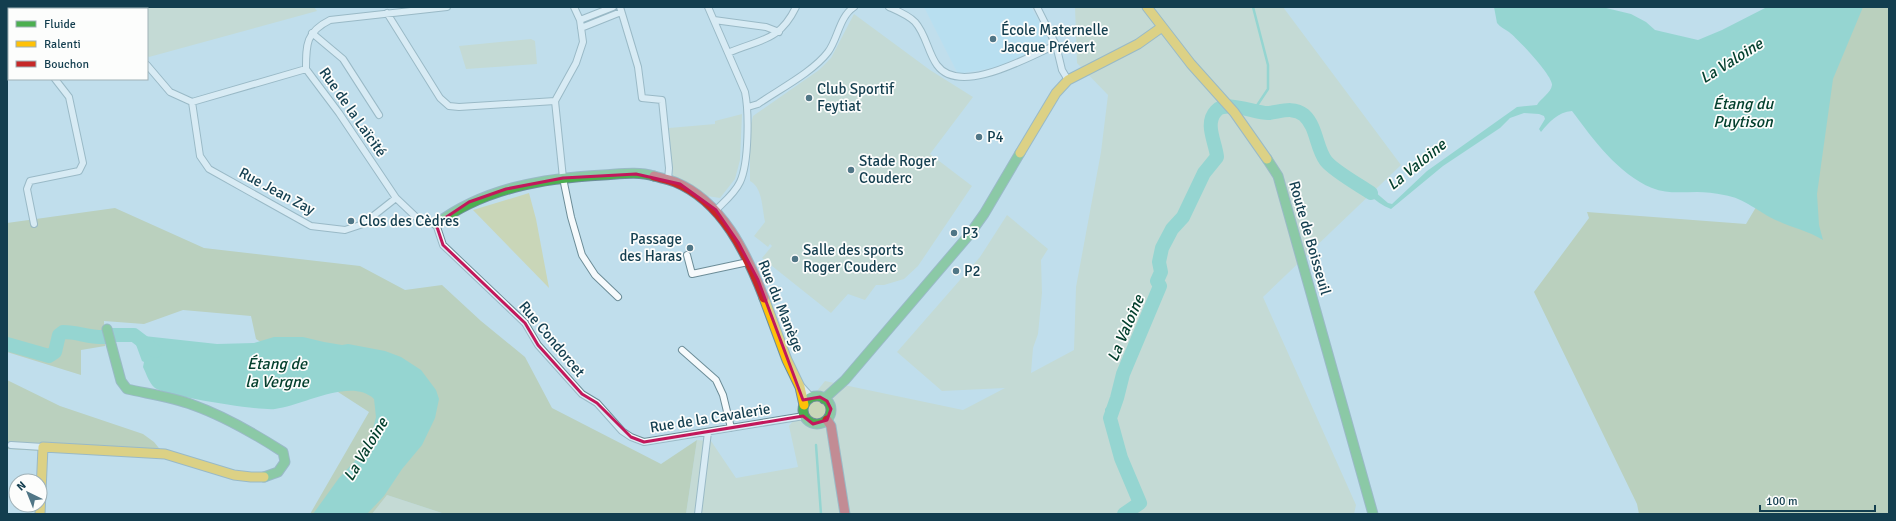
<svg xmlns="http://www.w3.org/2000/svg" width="1896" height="521" font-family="Signika,sans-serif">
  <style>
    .built { fill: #b0dff4 }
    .green { fill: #c9d6b8 }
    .forest { fill: #b3be86 }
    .water { fill: #62cab0 }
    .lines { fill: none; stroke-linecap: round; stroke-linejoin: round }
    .stream { stroke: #62cab0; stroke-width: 2.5 }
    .river { stroke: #62cab0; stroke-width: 14 }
    .street-casing { stroke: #6c8d98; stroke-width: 8 }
    .fast-casing { stroke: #6c8d98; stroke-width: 11 }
    .slow-casing { stroke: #6c8d98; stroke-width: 11 }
    .jam-casing { stroke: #6c8d98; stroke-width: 11 }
    .street { stroke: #f6fafc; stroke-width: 6 }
    .fast { stroke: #4caf50; stroke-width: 9 }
    .slow { stroke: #ffc107; stroke-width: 9 }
    .jam { stroke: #c62828; stroke-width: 9 }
    .marked { fill: none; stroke: #c2185b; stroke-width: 3; stroke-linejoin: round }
    .poi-dot { fill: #507686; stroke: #fcfdfc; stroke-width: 1.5 }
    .labels { text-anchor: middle; stroke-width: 3.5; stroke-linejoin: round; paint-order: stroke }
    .poi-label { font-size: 15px; fill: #133e4f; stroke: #fcfdfc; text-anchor: start }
    .street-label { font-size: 15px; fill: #133e4f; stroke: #fcfdfc }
    .water-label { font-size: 16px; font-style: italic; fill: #04402e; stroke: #fcfdfc }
  </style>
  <rect width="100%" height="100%" fill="#c0deec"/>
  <path class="built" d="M924,7H1031L1046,35V43L1041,47L998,67L958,74Z"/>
  <path class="green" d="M119,7H314L317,11L149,57L147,55V9H123Z
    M1075,7H1283L1401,165L1263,297L1356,505L1354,514H686L697,440L711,441L736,478L798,467L789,426L825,381L963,410L1005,388L942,391L897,352L980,257L1007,215L1048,249L1041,260L1042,293L1038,334L1033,348L1031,373L1074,350L1076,287L1101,152L1108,95L1077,63Z
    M854,14L930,70L973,97L930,154L972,186L918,266L904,279L884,285H876L865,300L848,294L831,313L762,258L772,246L770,244L768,247L754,236L765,222C762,209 763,188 750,181V128L753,116L819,70L831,58Z
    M531,39L535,41L537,64L466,69L459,46Z
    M742,114L740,160L735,179L720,198L707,196L673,176L669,128L715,124V121Z
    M529,193L536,219L549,288L473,210Z
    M387,495L445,514H372Z"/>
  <path class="forest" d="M1856,7H1889V514H1639L1637,504L1534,292L1589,218L1587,212L1746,224L1794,143Z
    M115,208L204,248L360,266L405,290L442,285L481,321L525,357L552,408L661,464L697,440L686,514H445L387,495L372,514H310L369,412L256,339L251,316L183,310L144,324L104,321L105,346L81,350V375L7,352V223Z
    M7,380L60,406L143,434L154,442L167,458L7,449Z"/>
  <path class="water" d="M1494,7H1602L1631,14L1646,22L1655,30L1698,40L1722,30L1767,7H1863L1833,79L1817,194L1819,225L1823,240C1809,231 1793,228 1778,221C1759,213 1745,198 1724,195C1715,193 1705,192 1697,192C1681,192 1667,194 1652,188C1618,174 1593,139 1572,111C1558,112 1549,122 1541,132L1539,129L1545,119L1544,116L1539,114L1524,113L1510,118L1500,128L1443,166L1391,209C1374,203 1362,186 1347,177C1338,172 1329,170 1321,164L1320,157L1313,142L1304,118L1299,115L1278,111L1259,115L1249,111H1242L1229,99L1238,107L1268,113L1281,110L1295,111L1303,114L1309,121L1327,162L1356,182L1360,179L1388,203L1392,204L1427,171L1517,107L1537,105C1540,99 1551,93 1552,85C1553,76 1518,39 1509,32C1505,29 1500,27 1497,23Z
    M1219,105L1221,107L1219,112L1216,110C1206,131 1215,137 1217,157L1204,173L1183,217L1172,229L1162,248L1159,259L1160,286L1123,374L1117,398L1110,418L1121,458L1140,503L1134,509L1121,514L1125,509L1135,506L1137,502L1120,460L1114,438L1105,415V409L1115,398L1119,377L1135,339L1140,320L1158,286V273L1156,259L1161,243L1185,210L1198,171L1208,164L1214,158C1213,148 1205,121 1210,114C1212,110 1216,107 1219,105Z
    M112,328H130L143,334L133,341L115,339Z
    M64,329C79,330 91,336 106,335V337C89,338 79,332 63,332L59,335L55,352L49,356L19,348L7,343V340L49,354L52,352L57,333Z
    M144,336L217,344L254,343L274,337H303L324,342L342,345L348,344L385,351L401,357L421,370L436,390L439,399L435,418L422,445L402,469L384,496L367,514H313L339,478L368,447L376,417L374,399C351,377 302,406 275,409C259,411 166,396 155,388C149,383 146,373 143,367L144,362L142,361L135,342Z"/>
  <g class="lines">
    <path class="stream" d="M1253,7L1268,65V89L1254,110
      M816,445L821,514"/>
    <path class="river" d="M113,335H134L155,351
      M7,344L49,356L55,352L59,335L63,332C79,332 89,338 106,337
      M1124,514L1140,503L1121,458L1110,418L1117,398L1123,374L1160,286L1157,281L1161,272L1159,262L1162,248L1172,229L1183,217L1204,173L1217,157C1216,143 1204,124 1216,111C1226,99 1256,114 1269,113C1280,112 1293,106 1304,115C1317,127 1316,148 1326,161C1334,171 1359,185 1371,193"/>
    <defs>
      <path id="street" d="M574,7L580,20L583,42L576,63L555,101L563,178L571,217L582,255L595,275L618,297
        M620,7L638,67L642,98L662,100L669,168L668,180
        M708,7L745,92C749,112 749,163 740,182C735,193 724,202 716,210
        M889,7C898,11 908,15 915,22C926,34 928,53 937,65C960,97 1030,56 1056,45
        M1037,7L1056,45L1062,70L1068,80
        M387,13L440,98L449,106L459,107L555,101
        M580,20L613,7
        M714,20L766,27L779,32
        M581,28L621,12
        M312,33L343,59L379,115
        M7,51H9
        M728,53C760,39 779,42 796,7
        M7,59H9
        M147,65L170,92L192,102L306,69
        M306,69L339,113L396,198L416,217L436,224L443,245L525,323L538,345L582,394L597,403L622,431L631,437L644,442L804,416
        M306,69C306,44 306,32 330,20L447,7
        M192,102L200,156L209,169L311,226L345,230L363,224L396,198
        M748,107L758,104C778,90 813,72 828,52C838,39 839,17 854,7
        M34,224L27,189L30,181L79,171L83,163L69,97L55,79
        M687,255L692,274L748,262
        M682,350L716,380L723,395L731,428
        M802,387L812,398
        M11,445L43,447
        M698,514L708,432"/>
      <path id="fast" d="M1267,159L1278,176L1373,514
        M436,224C484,188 544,178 603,175C620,174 638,171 654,176
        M107,329L121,381L127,389C149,394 172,397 193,405C224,416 255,434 283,452L285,462L278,472L264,477
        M803 410a14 14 0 1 1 28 0a14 14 0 1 1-28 0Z
        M824,399L845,380L969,235L984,214L1020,153"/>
      <path id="slow" d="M1147,7L1191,64L1234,112L1267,159
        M1020,153L1056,93L1068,80L1138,44L1162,27
        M764,298L787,360L800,387L804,405
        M40,514L43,447L165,454L234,475L251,477H264"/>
      <path id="jam" d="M654,176C661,178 668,179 675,182C722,201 747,254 764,298
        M827,420L831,426L845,514"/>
    </defs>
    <use href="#street" class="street-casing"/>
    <use href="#fast" class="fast-casing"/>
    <use href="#slow" class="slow-casing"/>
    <use href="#jam" class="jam-casing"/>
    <use href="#street" class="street"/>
    <use href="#fast" class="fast"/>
    <use href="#slow" class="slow"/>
    <use href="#jam" class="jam"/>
  </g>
  <path d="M0 0H1896V521H0ZM636,174L680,184L716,210L738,242L758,280L803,400L820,397L827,401L831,409L827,420L813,424L803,416L644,442L631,437L597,403L582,394L538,345L525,323L443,245L436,224L469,202L506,189L563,178Z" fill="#c0deec" fill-opacity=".55" fill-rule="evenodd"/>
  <path class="marked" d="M636,174L680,184L716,210L738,242L758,280L803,400L820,397L827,401L831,409L827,420L813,424L803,416L644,442L631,437L597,403L582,394L538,345L525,323L443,245L436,224L469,202L506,189L563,178Z"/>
  <g class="poi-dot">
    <circle cx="993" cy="39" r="4"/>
    <circle cx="809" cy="98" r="4"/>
    <circle cx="979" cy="137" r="4"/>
    <circle cx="851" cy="170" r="4"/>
    <circle cx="351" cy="221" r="4"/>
    <circle cx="954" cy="233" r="4"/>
    <circle cx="690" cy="248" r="4"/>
    <circle cx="795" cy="259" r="4"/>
    <circle cx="956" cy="271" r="4"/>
  </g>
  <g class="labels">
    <g class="poi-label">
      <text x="1001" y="35">École Maternelle<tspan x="1001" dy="17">Jacque Prévert</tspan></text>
      <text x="817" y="94">Club Sportif<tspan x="817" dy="17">Feytiat</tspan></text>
      <text x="987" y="142">P4</text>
      <text x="859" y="166">Stade Roger<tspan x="859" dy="17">Couderc</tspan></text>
      <text x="359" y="226">Clos des Cèdres</text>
      <text x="962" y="238">P3</text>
      <text x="682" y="244" text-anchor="end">Passage<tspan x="682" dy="17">des Haras</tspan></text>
      <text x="803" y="255">Salle des sports<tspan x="803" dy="17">Roger Couderc</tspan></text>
      <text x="964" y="276">P2</text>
    </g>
    <g class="street-label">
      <text transform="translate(353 112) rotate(55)" y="5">Rue de la Laïcité</text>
      <text transform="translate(277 191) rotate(28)" y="5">Rue Jean Zay</text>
      <text transform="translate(1310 238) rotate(74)" y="5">Route de Boisseuil</text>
      <text transform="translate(781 306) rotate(68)" y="5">Rue du Manège</text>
      <text transform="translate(552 339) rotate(50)" y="5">Rue Condorcet</text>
      <text transform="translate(710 418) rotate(-9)" y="5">Rue de la Cavalerie</text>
    </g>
    <g class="water-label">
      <text transform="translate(1731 60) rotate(-32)" y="6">La Valoine</text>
      <text x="1743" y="109">Étang du<tspan x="1743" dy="18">Puytison</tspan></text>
      <text transform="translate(1416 164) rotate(-39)" y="6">La Valoine</text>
      <text transform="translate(1125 328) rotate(-67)" y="6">La Valoine</text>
      <text x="277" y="369">Étang de<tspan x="277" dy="18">la Vergne</tspan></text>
      <text transform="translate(365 449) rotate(-59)" y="6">La Valoine</text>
    </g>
  </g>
  <rect width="1896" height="521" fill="none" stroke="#133e4f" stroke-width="16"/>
  <rect x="8" y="8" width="140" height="72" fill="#fcfdfc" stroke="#9fb1b7"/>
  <rect x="16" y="21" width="20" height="6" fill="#4caf50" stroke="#9fb1b7"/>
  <text x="44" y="28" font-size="12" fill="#133e4f">Fluide</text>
  <rect x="16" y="41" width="20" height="6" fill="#ffc107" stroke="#9fb1b7"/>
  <text x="44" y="48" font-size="12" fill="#133e4f">Ralenti</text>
  <rect x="16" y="61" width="20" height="6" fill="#c62828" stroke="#9fb1b7"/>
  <text x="44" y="68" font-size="12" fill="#133e4f">Bouchon</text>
  <g transform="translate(28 493) rotate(317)"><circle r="19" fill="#fcfdfc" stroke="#9fb1b7"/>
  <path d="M0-3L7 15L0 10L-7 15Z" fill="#507686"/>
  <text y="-6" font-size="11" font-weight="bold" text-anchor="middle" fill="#133e4f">N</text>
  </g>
  <path d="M1760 505v6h115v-6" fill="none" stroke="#133e4f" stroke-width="2"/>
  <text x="1766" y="505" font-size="12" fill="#133e4f" stroke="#fcfdfc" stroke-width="3" paint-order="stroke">100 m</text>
</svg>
